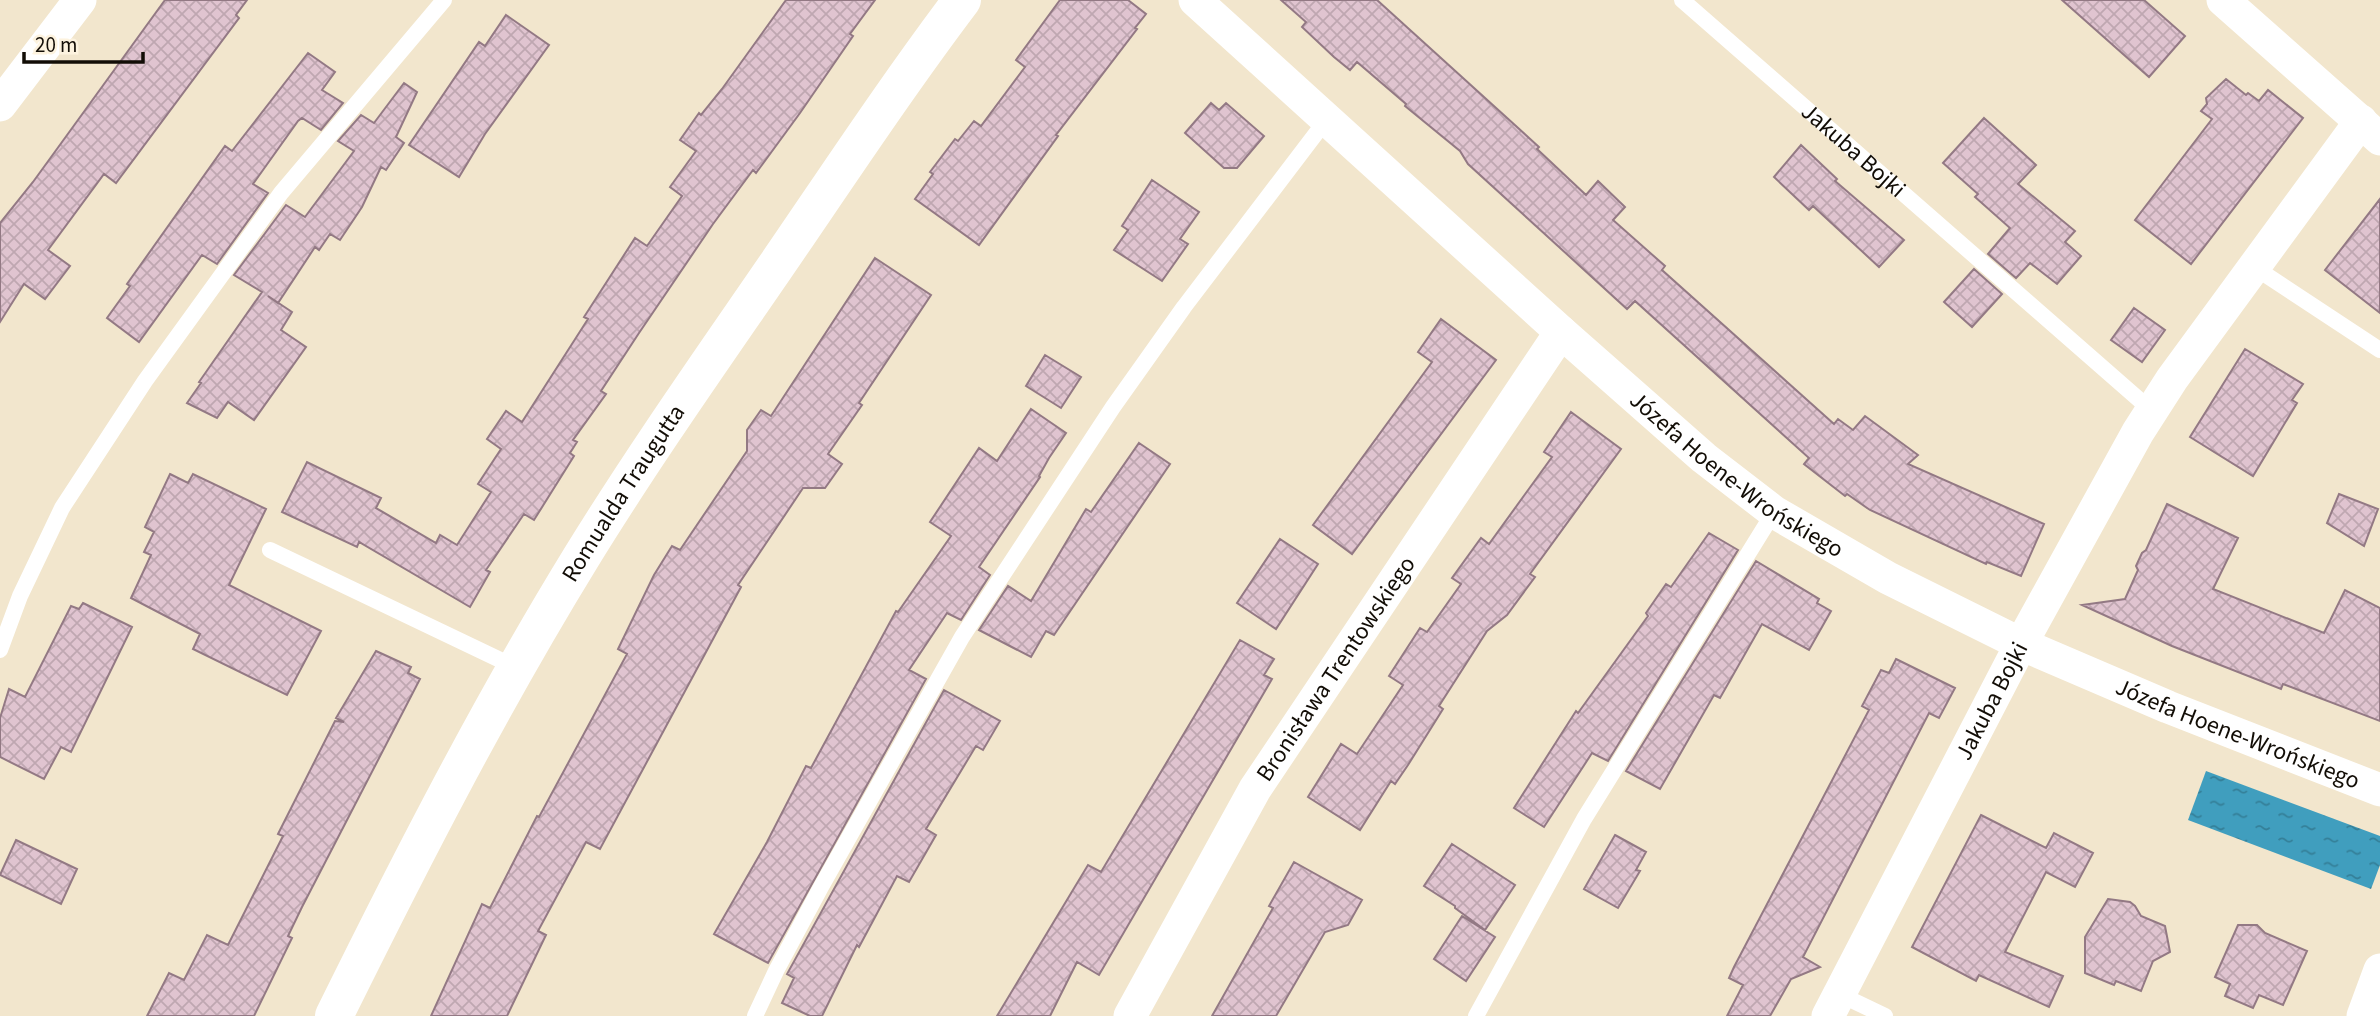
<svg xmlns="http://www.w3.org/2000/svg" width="2380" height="1016" font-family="'Source Sans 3',sans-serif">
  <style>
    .water { fill: url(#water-ripples) }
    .building { fill: url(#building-cross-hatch); stroke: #937984; stroke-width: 2 }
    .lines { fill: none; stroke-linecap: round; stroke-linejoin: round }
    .service { stroke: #fff; stroke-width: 16 }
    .minor { stroke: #fff; stroke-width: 33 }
    .tertiary { stroke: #fff; stroke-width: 38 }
    .labels { text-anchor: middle; stroke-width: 7; stroke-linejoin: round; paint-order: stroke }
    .street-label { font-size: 24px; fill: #120d06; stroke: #fdf3df }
  </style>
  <defs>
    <pattern id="water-ripples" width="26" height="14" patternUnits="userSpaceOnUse" patternTransform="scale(1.75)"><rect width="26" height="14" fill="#409ebe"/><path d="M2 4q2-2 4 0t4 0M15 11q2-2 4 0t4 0" fill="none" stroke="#347f98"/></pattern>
    <pattern id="building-cross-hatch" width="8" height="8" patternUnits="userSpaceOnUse" patternTransform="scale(1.75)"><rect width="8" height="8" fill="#e0c4d0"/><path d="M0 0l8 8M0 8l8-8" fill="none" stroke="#bfa7b1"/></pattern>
  </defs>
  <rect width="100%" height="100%" fill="#f2e6cd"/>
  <path class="water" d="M2206,771L2380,836V865L2371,889L2188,820Z"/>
  <path class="building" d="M165,0H247L236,15L239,18L116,183L104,174L48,250L70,266L45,299L24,284L0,322V223L33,182Z
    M786,0H875L850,34L853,36L800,113L756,173L753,170L713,224L639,333L601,391L606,394L573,440L577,442L570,453L574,456L534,520L524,514L486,570L490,572L470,607L359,542L357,547L282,512L307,462L381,498L376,508L436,543L440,535L457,545L491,492L478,484L501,449L487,439L506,411L522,422L588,319L584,317L635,238L647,246L682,196L670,187L696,151L680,140L699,113L701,115L722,89Z
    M1060,0H1128L1146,14L1135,28L1137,29L1056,135L1058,136L979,245L915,199L933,174L930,172L955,139L958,141L974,121L981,126L1025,67L1016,60Z
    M1281,0H1377L1539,147L1537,149L1586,195L1598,181L1625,207L1613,220L1665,266L1662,270L1834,424L1838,419L1853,430L1865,416L1918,455L1908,464L2044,524L2021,576L1987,562L1986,564L1870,510L1847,494L1845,496L1804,464L1809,458L1635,301L1627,309L1468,164L1460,151L1405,106L1406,104L1357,62L1350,70L1334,57L1302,27L1306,22Z
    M2062,0H2144L2185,36L2149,77Z
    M506,15L549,45L485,134L459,177L409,145L479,42L485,46Z
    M308,53L335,72L322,90L343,103L321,130L302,118L298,121L253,184L268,193L217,264L202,255L139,342L107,318L130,286L127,284L225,146L232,151Z
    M2226,79L2246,95L2248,93L2259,101L2268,90L2303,118L2191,264L2135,220L2212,119L2201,111L2207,104L2206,98Z
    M404,83L417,92L396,137L404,143L386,170L381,167L362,207L340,240L330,234L319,250L315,247L278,303L268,296L292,312L281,330L306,347L254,420L228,402L217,418L187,403L201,383L199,382L262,292L234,275L286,205L305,217L354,151L338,141L361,115L374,123Z
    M1211,103L1219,110L1226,103L1264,136L1237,168H1224L1185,133Z
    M1984,118L2036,165L2018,184L2075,231L2065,242L2081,256L2057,284L2030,263L2016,278L1988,254L2010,228L1975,197L1978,194L1943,163Z
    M1801,145L1837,179L1835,181L1904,240L1879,267L1813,206L1809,210L1774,177Z
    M1152,180L1199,212L1180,239L1188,244L1162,281L1114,250L1128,230L1122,226Z
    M2380,199V313L2325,270Z
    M875,258L931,295L859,403L862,405L828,454L842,464L825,488H803L738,585L741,587L600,849L586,842L538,931L546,935L507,1016H431L482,904L490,908L537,816L539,817L627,654L618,649L654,575L672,546L680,550L747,451V430L761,410L771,416Z
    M1974,269L2002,294L1972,327L1944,302Z
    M2134,308L2165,330L2142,362L2111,340Z
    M1441,319L1496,360L1352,554L1313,525L1432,362L1418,352Z
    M2245,349L2303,384L2292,400L2297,403L2253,476L2190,437Z
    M1045,355L1081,377L1061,408L1026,386Z
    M1031,409L1066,433L1049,458L1039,476L1040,477L979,567L990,575L961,620L947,613L909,670L926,679L768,963L714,934L767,842L806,766L811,768L896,611L898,612L951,536L930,522L979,448L997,461Z
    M1571,412L1621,449L1530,574L1535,577L1507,615L1487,631L1439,706L1443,709L1408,765L1395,784L1391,781L1360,830L1308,797L1341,744L1357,754L1403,685L1389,676L1420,628L1427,632L1461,584L1452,578L1481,538L1489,544L1552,457L1544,452Z
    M1139,443L1170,464L1054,635L1046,631L1031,657L979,630L1008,586L1031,601L1086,509L1091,512Z
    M170,474L188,483L193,474L266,509L229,585L321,631L287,695L193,649L200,634L131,598L151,555L144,552L154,532L145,527Z
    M2339,494L2378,509L2364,546L2327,523Z
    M2167,504L2238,538L2213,589L2324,633L2345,590L2380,608V721L2283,684L2281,689L2172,646L2082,605L2125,599L2138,570L2136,566L2142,553L2146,550Z
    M1709,533L1738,550L1608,761L1592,753L1544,827L1514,808L1576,711L1578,713L1648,616L1646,613L1666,584L1671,587Z
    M1280,539L1318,564L1276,629L1237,603Z
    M1756,561L1819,599L1817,603L1831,611L1809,650L1762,624L1720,698L1714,695L1660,789L1626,771Z
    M83,603L132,627L71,752L61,747L44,779L0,757V718L9,689L25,697L71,606L79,609Z
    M1240,640L1274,659L1264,675L1272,679L1099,975L1077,962L1050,1016H997L1088,865L1101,872Z
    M376,651L411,667L408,673L420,679L302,907L288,936L292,938L254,1016H147L169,973L184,980L207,935L228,945L283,836L278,834L335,721L344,722L336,718Z
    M1896,659L1955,688L1939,718L1929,713L1803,957L1820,967L1791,979L1770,1016H1727L1743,985L1729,978L1734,967L1869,710L1862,706L1881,670L1889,673Z
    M944,690L1000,721L983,750L976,746L926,829L936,835L909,882L897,876L859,947L857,945L822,1016H810L782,1003L794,978L787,974Z
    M1981,815L2046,848L2054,833L2093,853L2075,887L2046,872L2005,952L2063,976L2049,1007L1979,975L1976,981L1912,947Z
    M1615,835L1646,852L1636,870L1640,871L1618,908L1584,889Z
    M16,840L77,869L61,904L0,875Z
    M1452,844L1515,885L1485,930L1455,908V906L1424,886Z
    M1294,862L1362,900L1348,925L1325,932L1276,1016H1212L1273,908L1269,906Z
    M2108,899L2130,902L2135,906L2141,916L2165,926L2170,952L2153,961L2141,991L2116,981L2114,985L2085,973V937Z
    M1462,916L1495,937L1466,981L1434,959Z
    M2238,925H2257L2265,933L2307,951L2283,1005L2259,995L2253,1008L2225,996L2230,984L2215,977Z"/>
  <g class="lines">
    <g class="service">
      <path id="s1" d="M1682,0L2151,410"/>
      <path d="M2254,267L2380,350"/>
      <path d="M270,550L517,668"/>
      <path d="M0,650L20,596L62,508L145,381L281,193L444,0"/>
      <path d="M1839,994L1885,1016"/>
      <path d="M755,1016L776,971L821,887L962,637L1113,407L1184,307L1327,119"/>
      <path d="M1476,1016L1584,819L1774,512"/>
    </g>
    <g class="minor">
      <path id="s2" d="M1195,0L1561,332L1704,458L1774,512L1888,578L2021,644L2168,707L2380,790"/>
      <path d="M2223,0L2380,139"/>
      <path d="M0,105L80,0"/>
      <path id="s3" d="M1130,1016L1255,789L1561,332"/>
      <path id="s4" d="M1828,1016L2021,644L2138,432L2172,379L2361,121"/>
      <path d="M2363,1016L2380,970"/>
    </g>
    <path class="tertiary" id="s5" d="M334,1016C411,860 491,704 582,556C643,457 710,362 776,266C837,177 897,86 962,0"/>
  </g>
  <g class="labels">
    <g class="street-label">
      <text dy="8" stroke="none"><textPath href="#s1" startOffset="228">Jakuba Bojki</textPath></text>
      <text dy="8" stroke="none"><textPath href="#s2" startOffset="721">Józefa Hoene-Wrońskiego</textPath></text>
      <text dy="8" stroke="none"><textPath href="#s5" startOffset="598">Romualda Traugutta</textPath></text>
      <text dy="8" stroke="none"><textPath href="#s3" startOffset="404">Bronisława Trentowskiego</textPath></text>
      <text dy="8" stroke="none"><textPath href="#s4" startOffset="355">Jakuba Bojki</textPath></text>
      <text dy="8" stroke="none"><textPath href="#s2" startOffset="1288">Józefa Hoene-Wrońskiego</textPath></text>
    </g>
  </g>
  <path d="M24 52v10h119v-10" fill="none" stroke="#120d06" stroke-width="3.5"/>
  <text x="35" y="52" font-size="21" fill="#120d06" stroke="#fdf3df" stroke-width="5" paint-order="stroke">20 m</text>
</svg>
